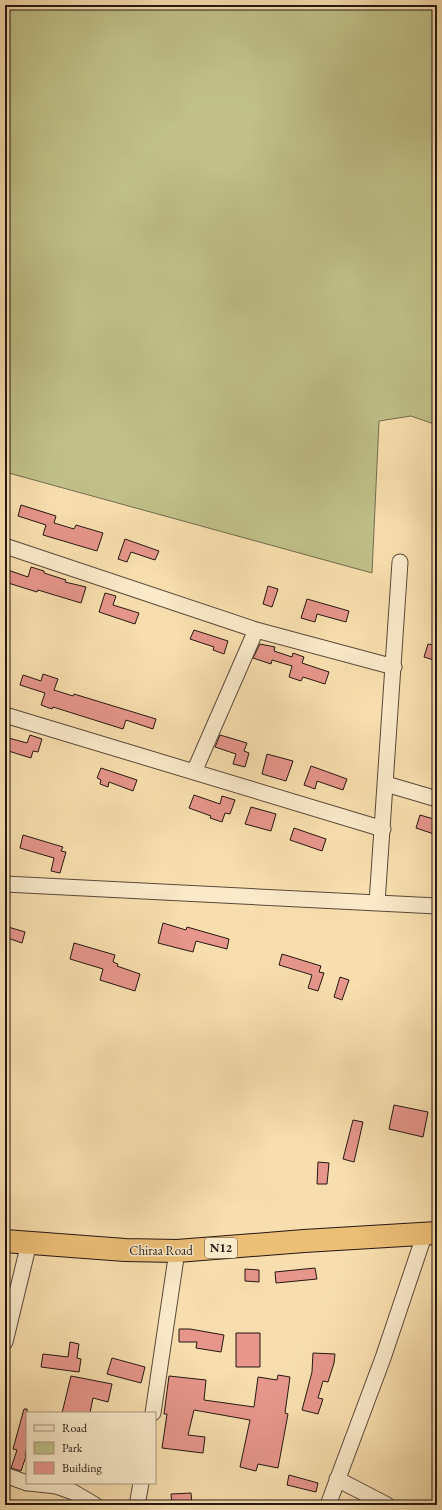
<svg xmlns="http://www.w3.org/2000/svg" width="442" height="1510" font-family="'EB Garamond',serif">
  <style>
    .green { fill: #c0c088; stroke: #726c4d }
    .building { fill: #e6968b; stroke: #251712 }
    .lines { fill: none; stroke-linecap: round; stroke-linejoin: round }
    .minor-casing { stroke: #5a4939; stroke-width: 17 }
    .highway-casing { stroke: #251712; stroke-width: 24 }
    .minor { stroke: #faeaca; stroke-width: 15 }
    .highway { stroke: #ecbf77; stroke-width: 22 }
    .labels { text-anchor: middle; stroke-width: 3; stroke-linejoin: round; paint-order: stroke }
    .shield { fill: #faeaca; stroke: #655649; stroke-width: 1 }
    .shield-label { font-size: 12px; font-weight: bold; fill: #251712 }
    .street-label { font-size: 13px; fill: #251712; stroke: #faeaca }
  </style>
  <rect width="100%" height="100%" fill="#f8deae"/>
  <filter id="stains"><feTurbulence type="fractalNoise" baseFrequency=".005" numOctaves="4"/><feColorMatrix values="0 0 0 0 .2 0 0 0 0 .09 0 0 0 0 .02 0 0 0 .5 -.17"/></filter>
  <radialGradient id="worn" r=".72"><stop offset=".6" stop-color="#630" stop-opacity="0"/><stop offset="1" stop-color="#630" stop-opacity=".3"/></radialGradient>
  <path class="green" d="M5,5H437V425L411,416L379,421L372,573L5,472Z"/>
  <path class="building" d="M21,505L56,516L54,523L74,529L76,525L103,533L97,551L43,535L46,525L18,516Z
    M125,539L159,551L155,560L131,552L127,562L118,559Z
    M31,567L44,571V573L66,580L65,582L86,587L81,603L38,590L37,592L5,582V569L28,577Z
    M268,586L278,589L272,607L263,604Z
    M105,593L116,596L113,605L139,613L135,624L99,612Z
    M307,599L349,611L346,622L317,614L315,622L301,618Z
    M194,630L228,641L224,654L213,650L214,647L190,639Z
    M260,644L275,647L274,651L292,657L293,653L304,657L302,663L329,672L325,684L303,677L301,681L289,677L292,666L272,660L271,664L253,658Z
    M428,644L437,646V661L424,657Z
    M43,674L58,679L54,690L73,696L74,694L156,719L153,729L126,720L123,729L53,707L52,709L41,705L45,693L20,685L23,675L41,681Z
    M30,735L42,739L38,752L33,751L31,758L5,750V737L27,743Z
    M220,735L247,743L244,751L249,753L245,767L233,764L236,754L215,747Z
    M267,754L293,761L286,781L262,774Z
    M311,766L347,779L343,790L317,781L315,789L304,785Z
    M101,768L137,780L133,791L109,782L108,787L100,784L101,780L97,778Z
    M194,795L220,804L222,796L235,800L230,814L225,813L222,822L210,818L211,816L189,808Z
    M251,807L276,814L271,831L245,824Z
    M420,815L437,820V835L416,828Z
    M294,828L326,839L322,851L290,840Z
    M23,835L63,847L61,851L66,852L60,873L51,871L54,858L20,848Z
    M163,923L186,930L187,927L229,939L227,949L196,941L193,952L158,943Z
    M5,926L25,932L22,943L5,937Z
    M74,943L115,955L113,962L118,964L117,966L140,974L135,991L100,980L103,969L70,959Z
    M282,954L321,966L319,972L324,973L318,991L308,988L312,975L279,965Z
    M340,977L349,980L342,1000L334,997Z
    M394,1105L428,1112L423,1137L389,1129Z
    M353,1120L363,1122L354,1162L343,1159Z
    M318,1162L329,1163L327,1184H317Z
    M315,1268L317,1279L276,1283L275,1272Z
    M245,1269L259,1270V1282L245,1281Z
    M179,1329H190L224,1335L221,1352L196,1348L197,1342H179Z
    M236,1333H260V1367H236Z
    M70,1342L79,1344L77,1358L81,1359L79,1372L41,1367L43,1354L68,1357Z
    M313,1353L335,1354L334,1363L328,1382L323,1381L318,1398L323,1399L318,1414L302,1410L312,1372Z
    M112,1358L145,1367L141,1383L107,1374Z
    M278,1375L290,1377L285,1413L288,1414L278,1468L258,1464L256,1471L240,1467L250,1420L194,1410L188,1435L205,1437L203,1453L162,1448L167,1414H164L169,1376L206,1380L204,1400L254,1407L258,1377L277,1380Z
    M71,1376L112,1384L108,1402L93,1398L90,1413H62Z
    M24,1409H27V1447L25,1455L26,1456L21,1471L11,1468L17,1450L13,1449Z
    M289,1475L318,1483L316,1492L287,1485Z
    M191,1493L192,1505H172L171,1494Z"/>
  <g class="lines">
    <defs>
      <path id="minor" d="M5,546L256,630L394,667
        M5,715L383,829
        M194,772L256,630
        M386,784L437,799
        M5,884L437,906
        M377,903L400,562
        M5,1342L29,1243
        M153,1413L177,1251
        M5,1475L27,1483
        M337,1479L387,1505
        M29,1483L56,1486L73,1492L95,1505
        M137,1505L141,1483
        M328,1505L383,1358L425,1233"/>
      <path id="highway" d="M5,1241L125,1250L177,1251L304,1241L437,1233"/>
    </defs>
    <use href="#minor" class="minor-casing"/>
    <use href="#highway" class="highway-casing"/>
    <use href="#minor" class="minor"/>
    <use href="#highway" class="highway"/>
  </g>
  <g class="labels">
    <rect class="shield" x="205" y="1238" width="32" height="20" rx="3"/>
    <g class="shield-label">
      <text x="221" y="1252">N12</text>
    </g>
    <g class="street-label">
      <text x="161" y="1255">Chiraa Road</text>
    </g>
  </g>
  <rect width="442" height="1510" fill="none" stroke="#f8deae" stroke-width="20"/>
  <rect x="6" y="6" width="430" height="1498" fill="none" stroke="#251712" stroke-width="2"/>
  <rect x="10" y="10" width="422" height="1490" fill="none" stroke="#251712"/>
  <rect x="26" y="1412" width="130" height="72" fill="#faeaca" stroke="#a59680"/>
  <rect x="34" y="1425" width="20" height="6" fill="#faeaca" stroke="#a59680"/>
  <text x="62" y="1432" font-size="12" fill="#251712">Road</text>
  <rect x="34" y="1442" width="20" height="12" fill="#c0c088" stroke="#a59680"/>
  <text x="62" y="1452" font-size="12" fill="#251712">Park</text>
  <rect x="34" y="1462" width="20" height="12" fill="#e6968b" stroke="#a59680"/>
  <text x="62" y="1472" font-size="12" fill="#251712">Building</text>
  <rect width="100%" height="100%" filter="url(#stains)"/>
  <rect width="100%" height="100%" fill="url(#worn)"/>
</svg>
